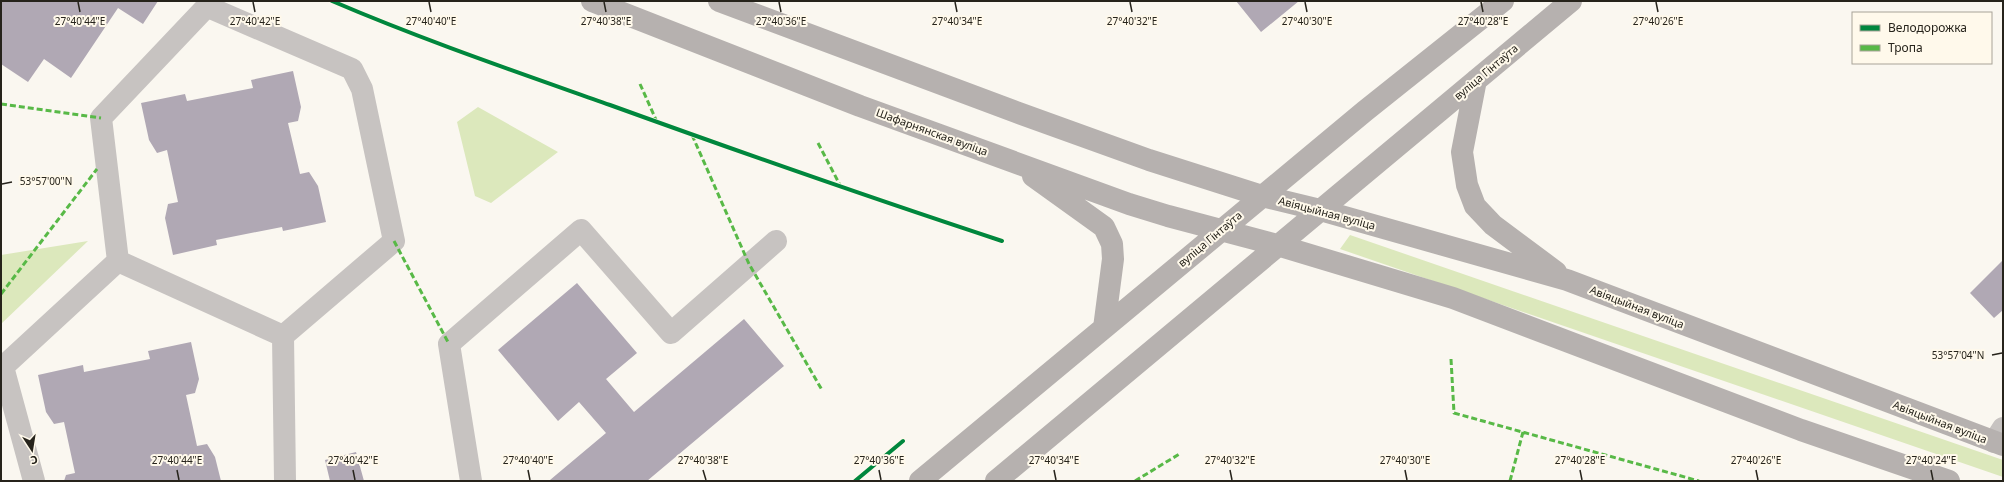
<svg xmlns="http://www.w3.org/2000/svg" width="2004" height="482" font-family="'Noto Sans',sans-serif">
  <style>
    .green { fill: #dce8bc }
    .building { fill: #b0a8b4 }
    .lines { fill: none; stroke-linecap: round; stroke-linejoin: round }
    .minor { stroke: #c7c3c1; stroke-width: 22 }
    .major { stroke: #b6b1af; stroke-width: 22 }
    .quiet { stroke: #58b947; stroke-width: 3; stroke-dasharray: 6 3; stroke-linecap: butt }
    .cycleway-casing { stroke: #fff9eb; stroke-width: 6 }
    .cycleway { stroke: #00873e; stroke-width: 4 }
    .ticks { fill: none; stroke: #26231b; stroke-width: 1.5 }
    .labels { text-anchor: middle; stroke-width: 4; stroke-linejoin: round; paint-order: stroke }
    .street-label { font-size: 11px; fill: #26231b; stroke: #fff9eb }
    .ticks-label { font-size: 10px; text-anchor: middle; fill: #26231b; stroke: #fff9eb; stroke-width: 4; stroke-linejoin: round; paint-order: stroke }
  </style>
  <rect width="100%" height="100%" fill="#faf7f0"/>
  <path class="green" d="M478,107L558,152L491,203L475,196L457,122Z
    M1350,235L2003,460V477L1340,249Z
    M88,241L1,324V255Z"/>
  <path class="building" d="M1,1H158L143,24L118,8L71,78L44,59L28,82L1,64Z
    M1236,1H1299L1261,32Z
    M293,71L301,107L298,121L288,123L300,174L309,172L318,186L326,222L283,231L282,227L216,240L217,245L173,255L165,218L168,204L178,202L167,150L157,153L149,140L141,103L185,94L187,101L253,88L251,80Z
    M2003,260V310L1994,318L1970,293Z
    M577,283L637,353L606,379L634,412L744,319L784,366L647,481H551L550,480L606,433L579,402L558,421L498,350Z
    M191,342L199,379L195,393L186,395L197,446L207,444L215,457L221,481H64L66,475L75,473L64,422L54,424L46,412L38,375L83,365L84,372L150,359L148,351Z
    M356,452L364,481H330L325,460Z"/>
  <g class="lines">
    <path class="minor" d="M208,7L352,69L362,89L394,241L283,336L118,261L101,118L212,1
      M283,336L285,481
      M1994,442L2003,428
      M34,481L3,367L118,261
      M471,481L449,344L581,230L671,333L776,241"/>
    <path class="major" d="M592,1L860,106L1129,204L1168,216L1277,245L1453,298L1801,430L1949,481
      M719,1L1016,112L1149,160L1262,196L1320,210L1567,280L2003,445
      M1476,80L1462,152L1467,185L1475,206L1493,225L1556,272
      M1033,176L1104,227L1112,244L1113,259L1104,328
      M920,481L1365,111L1503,1
      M996,481L1571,1"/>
    <path class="quiet" d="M640,84L657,122
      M1,104L101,118
      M692,135L749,264L822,390
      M818,143L841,187
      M394,241L449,344
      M1,294L97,169
      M1451,359L1454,413L1699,481
      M1135,481L1181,453
      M1510,481L1523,432"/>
    <defs>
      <path id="cycleway" d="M332,1C423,40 517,72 610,105C740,152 871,198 1002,241
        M855,481L903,441"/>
    </defs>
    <use href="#cycleway" class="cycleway-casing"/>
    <use href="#cycleway" class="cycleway"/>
  </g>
  <path class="ticks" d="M78,2L80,12M253,2L255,12M429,2L431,12M604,2L606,12M779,2L781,12M955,2L957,12M1130,2L1132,12M1305,2L1307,12M1481,2L1483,12M1656,2L1658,12M2,184L12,182M1992,355L2002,353M177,470L179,480M353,470L355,480M528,470L530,480M703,470L706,480M879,470L881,480M1054,470L1056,480M1230,470L1232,480M1405,470L1407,480M1580,470L1582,480M1756,470L1758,480M1931,470L1933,480"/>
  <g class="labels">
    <g class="street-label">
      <text transform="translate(1486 72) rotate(-40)" y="4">вуліца Гінтаўта</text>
      <text transform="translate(932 132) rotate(20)" y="4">Шафарнянская вуліца</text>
      <text transform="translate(1327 213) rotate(15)" y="4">Авіяцыйная вуліца</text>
      <text transform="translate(1210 239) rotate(-40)" y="4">вуліца Гінтаўта</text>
      <text transform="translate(1637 307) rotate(21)" y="4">Авіяцыйная вуліца</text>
      <text transform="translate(1940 422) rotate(21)" y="4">Авіяцыйная вуліца</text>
    </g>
  </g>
  <g class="ticks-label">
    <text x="80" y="25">27°40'44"E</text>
    <text x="255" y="25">27°40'42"E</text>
    <text x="431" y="25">27°40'40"E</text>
    <text x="606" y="25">27°40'38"E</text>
    <text x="781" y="25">27°40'36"E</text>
    <text x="957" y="25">27°40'34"E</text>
    <text x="1132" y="25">27°40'32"E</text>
    <text x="1307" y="25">27°40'30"E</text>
    <text x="1483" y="25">27°40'28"E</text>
    <text x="1658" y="25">27°40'26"E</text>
    <text x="46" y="185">53°57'00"N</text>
    <text x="1958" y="359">53°57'04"N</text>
    <text x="177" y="464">27°40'44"E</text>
    <text x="353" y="464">27°40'42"E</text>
    <text x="528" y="464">27°40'40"E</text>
    <text x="703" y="464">27°40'38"E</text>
    <text x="879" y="464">27°40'36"E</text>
    <text x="1054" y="464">27°40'34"E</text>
    <text x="1230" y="464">27°40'32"E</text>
    <text x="1405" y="464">27°40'30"E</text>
    <text x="1580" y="464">27°40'28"E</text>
    <text x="1756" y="464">27°40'26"E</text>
    <text x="1931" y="464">27°40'24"E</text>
  </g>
  <rect width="2004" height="482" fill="none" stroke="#26231b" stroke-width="4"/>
  <rect x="1852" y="12" width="140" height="52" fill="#fff9eb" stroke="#a8a398"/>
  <rect x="1860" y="25" width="20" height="6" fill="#00873e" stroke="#a8a398"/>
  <text x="1888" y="32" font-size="12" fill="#26231b">Велодорожка</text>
  <rect x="1860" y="45" width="20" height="6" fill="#58b947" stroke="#a8a398"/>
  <text x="1888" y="52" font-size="12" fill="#26231b">Тропа</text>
  <g transform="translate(32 450) rotate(168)" stroke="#fff9eb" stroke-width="3" paint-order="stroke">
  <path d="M0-3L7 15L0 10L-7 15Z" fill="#26231b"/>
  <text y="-6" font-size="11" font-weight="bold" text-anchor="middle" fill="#26231b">С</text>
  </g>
</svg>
